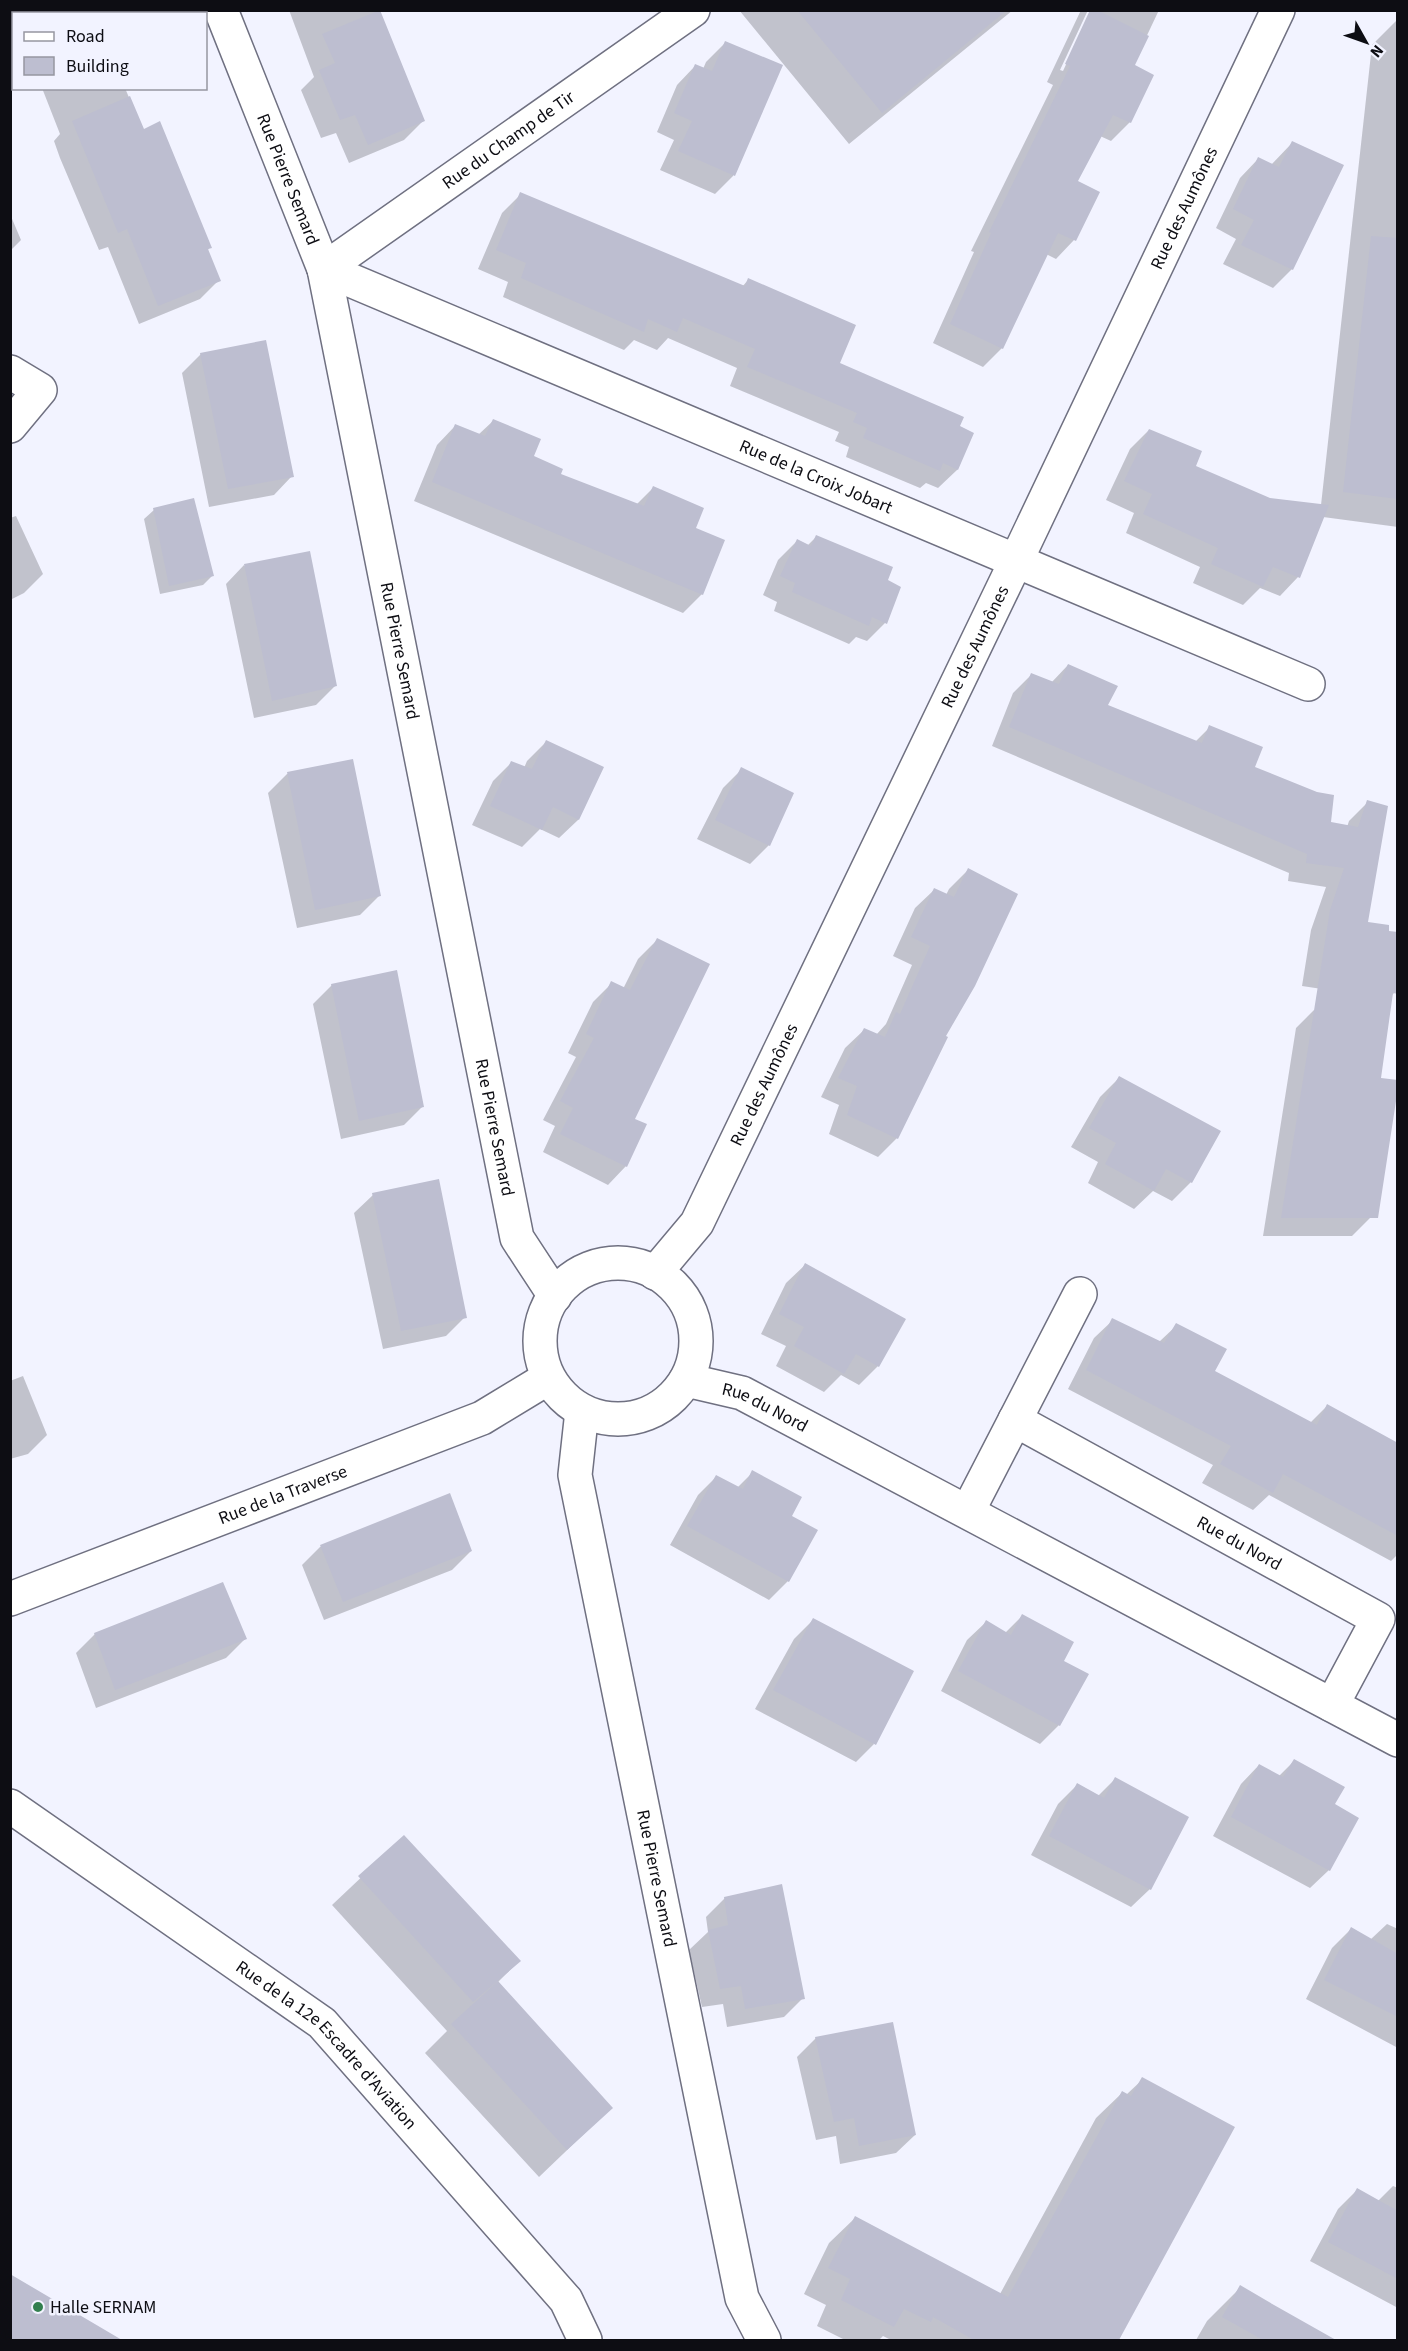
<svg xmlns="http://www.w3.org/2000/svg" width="1408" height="2351" font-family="'Source Sans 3',sans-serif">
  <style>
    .shadow { fill: #0003 }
    .building { fill: #bdbed0 }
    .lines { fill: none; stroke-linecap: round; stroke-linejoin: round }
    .street-casing { stroke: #6f7081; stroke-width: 36 }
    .street { stroke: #fff; stroke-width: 33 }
    .poi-dot { fill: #327f4e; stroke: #f2f3ff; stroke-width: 2 }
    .labels { text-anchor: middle; stroke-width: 5; stroke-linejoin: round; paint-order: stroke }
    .street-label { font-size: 18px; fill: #0d0d13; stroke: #f2f3ff }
    .poi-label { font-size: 18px; fill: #0d0d13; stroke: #f2f3ff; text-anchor: start }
  </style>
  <rect width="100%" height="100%" fill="#f2f3ff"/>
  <path class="shadow" d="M10,10H123L124,14H14V19Z
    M289,10H378L423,121L404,140L349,163L336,133L321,138L301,90L314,77Z
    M739,10H1013L849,144Z
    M1081,10H1088L1060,70L1063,71L1091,10H1159L1133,65L1152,75L1130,122L1111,141L1100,136L1076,182L1074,240L1056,259L1046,254L1002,348L983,367L933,343L974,252L971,251L1053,85L1047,82Z
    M1396,21L1398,527L1323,517L1298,577L1280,596L1260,588L1243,605L1193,583L1200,567L1126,533L1134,513L1106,500L1130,449L1149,430L1194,466L1270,500L1321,505L1372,45Z
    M725,43L781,66L733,176L715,194L660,170L674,140L657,132L677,85L695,66L703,69L706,62Z
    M42,88H125L143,131L210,247L207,251L219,280L200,299L139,324L108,247L99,250L60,158L54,141L60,134Z
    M1292,143V269L1273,288L1223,264L1236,239L1216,228L1240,178L1258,159L1271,165Z
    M521,194L742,287L748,280L838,364L972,434L957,470L938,488L926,483L920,488L846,457L849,447L835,441L839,432L730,386L737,368L668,338L657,350L634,340L624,350L503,297L508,282L478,269L502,213Z
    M10,214L21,240L10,251Z
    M201,354L292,476L274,495L209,507L182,373Z
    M493,421L532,457L559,475L636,505L653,488L694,528L702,594L683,613L414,501L437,445L455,426L478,435Z
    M154,510L212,576L203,585L160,594L144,519Z
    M16,516L43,574L24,593L10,600V518Z
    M816,537L886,581L885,623L867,641L856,637L849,644L774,611L777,602L763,595L778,560L797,541L807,546Z
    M244,565L335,686L316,705L254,718L226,584Z
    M1068,665L1106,706L1195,742L1210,727L1253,768L1329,824L1347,827L1349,821L1368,802L1366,923L1398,989L1388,999L1302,986L1311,930L1326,887L1288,881L1289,873L992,746L1013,693L1031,675L1051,683Z
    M546,742L602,768L578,820L559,838L540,829L522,847L472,825L493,781L512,762L524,768L527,761Z
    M351,761L379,896L360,915L297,928L268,793L287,774Z
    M742,769L769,845L750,864L697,839L723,788Z
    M968,870L944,1037L897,1138L878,1157L829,1134L839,1105L821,1097L845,1048L864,1030L876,1035L886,1024L912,965L893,956L915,908L934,890L946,895L949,889Z
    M657,940L626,1166L608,1185L543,1152L555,1126L543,1120L576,1057L568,1053L593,1002L612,983L623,989L638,959Z
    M332,985L423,1106L404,1125L341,1139L313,1004Z
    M1314,1010L1371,1217L1352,1236H1263L1296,1028Z
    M1119,1078L1191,1182L1172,1201L1153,1191L1134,1209L1088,1183L1098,1162L1071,1147L1100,1097Z
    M373,1195L465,1317L446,1336L383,1349L354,1213Z
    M805,1265L878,1366L859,1385L841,1375L824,1392L776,1366L786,1346L761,1334L786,1283Z
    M1113,1320L1159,1342L1177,1325L1213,1372L1310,1423L1327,1406L1398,1469V1554L1391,1561L1269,1495L1253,1510L1202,1483L1213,1465L1068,1389L1094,1338Z
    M23,1376L47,1435L28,1454L10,1459V1381Z
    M753,1472L789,1516L788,1581L769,1600L670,1545L698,1495L716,1477L737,1488Z
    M449,1495L471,1551L452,1570L324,1620L302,1565L320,1547Z
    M1022,1616L1062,1662L1059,1725L1040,1744L941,1691L967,1640L986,1622L1005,1633Z
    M813,1620L874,1744L856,1762L755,1709L794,1639Z
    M95,1634L245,1639L226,1658L96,1708L76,1653Z
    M1294,1761L1333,1805L1329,1870L1310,1888L1213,1836L1241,1784L1259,1765L1279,1776Z
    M1115,1779L1150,1889L1131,1907L1031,1855L1058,1804L1077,1785L1098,1796Z
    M404,1837L519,1961L497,1983L611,2108L539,2177L425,2053L447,2031L332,1905Z
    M725,1898L803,1998L784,2017L727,2027L723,2004L702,2007L689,1950L708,1932L706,1917Z
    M1387,1924L1398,1929V2048L1306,1999L1332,1948L1351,1929L1370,1940Z
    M816,2038L915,2135L896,2153L840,2164L836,2136L816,2140L797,2057Z
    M1143,2079L1233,2128L1116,2340H891L883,2336L879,2340H845L817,2326L826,2305L804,2294L829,2243L855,2218L1000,2294L1096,2118L1122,2093L1126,2095Z
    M1393,2186L1398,2188V2308L1310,2261L1338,2209L1357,2190L1377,2202Z
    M10,2276L119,2340H10Z
    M1241,2287L1333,2340H1196L1207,2321Z"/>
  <path class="building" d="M380,10L425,121L368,145L355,115L340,120L319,70L335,63L322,34Z
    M797,10H1007L882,113Z
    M1090,10H1097L1149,36L1135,65L1154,75L1131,123L1113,115L1078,181L1100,192L1076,241L1058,233L1003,349L950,324L991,233L989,232L1070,66L1065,64Z
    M725,41L783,65L735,176L678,151L692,121L674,113L695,64L712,71Z
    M130,96L144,129L160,121L212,248L208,249L221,281L158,306L127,229L118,233L72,121Z
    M1292,141L1344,165L1293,270L1241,245L1254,220L1233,209L1258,157L1279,167Z
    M520,192L745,286L748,278L856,325L840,363L964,417L960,426L974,433L958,470L943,463L940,471L863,438L867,428L853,422L857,413L747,367L755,349L683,318L677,332L648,319L644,332L521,278L526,263L496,250Z
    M1371,236L1398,238V499L1343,492Z
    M266,340L294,477L228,489L200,353Z
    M493,419L541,439L534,456L563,469L561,474L644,506L653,486L704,508L696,528L725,540L703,595L432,482L455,424L485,436Z
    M1149,429L1202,451L1196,466L1270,498L1329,505L1300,578L1273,567L1263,587L1211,564L1218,548L1143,514L1152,494L1124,481Z
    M194,498L214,576L169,586L153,508Z
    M816,535L893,567L888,580L901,587L887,624L872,617L869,626L792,592L795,583L780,576L797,539L811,546Z
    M310,551L337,686L272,701L244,564Z
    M1068,664L1118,686L1108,705L1202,743L1209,725L1263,747L1255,767L1317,792L1334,795L1331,822L1358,827L1367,800L1388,806L1368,922L1389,925V931L1398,932V994L1393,993L1381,1078L1398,1080V1088L1378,1218H1281L1330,910L1344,868L1306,863L1307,854L1009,727L1031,673L1059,684Z
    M546,740L604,767L579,820L553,807L542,830L490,806L511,761L532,769Z
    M353,759L381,896L315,910L287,772Z
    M741,767L794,793L770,846L715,820Z
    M968,868L1018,894L975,986L946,1036L948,1037L898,1139L847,1115L857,1086L838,1078L864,1028L885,1037L896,1012L900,1014L930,946L911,937L934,888L954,897Z
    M657,938L710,964L635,1119L647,1124L627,1167L560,1134L573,1108L560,1101L594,1038L586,1034L611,981L630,990Z
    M397,970L424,1107L359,1121L331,984Z
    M1119,1076L1221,1131L1192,1183L1166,1169L1154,1191L1105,1164L1116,1143L1089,1128Z
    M439,1179L467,1318L401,1331L372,1193Z
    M805,1263L906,1319L879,1367L856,1354L844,1374L794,1346L804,1327L779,1314Z
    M1112,1318L1164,1343L1176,1323L1227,1349L1215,1371L1317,1425L1327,1404L1398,1443V1536L1283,1474L1273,1493L1220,1464L1231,1446L1086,1370Z
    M752,1470L802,1497L792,1516L818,1530L789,1582L687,1526L716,1475L743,1489Z
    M450,1493L472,1551L343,1602L320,1545Z
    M223,1582L247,1639L115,1690L94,1633Z
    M1022,1614L1074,1642L1064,1661L1089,1674L1060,1726L958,1671L986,1620L1011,1635Z
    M813,1618L914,1671L876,1745L773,1690Z
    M1294,1759L1345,1787L1335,1804L1359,1818L1330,1871L1231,1817L1259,1764L1283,1777Z
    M1115,1777L1189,1817L1151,1890L1049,1836L1077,1783L1104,1798Z
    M404,1835L521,1961L473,2002L358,1876Z
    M782,1884L805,1999L745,2009L741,1986L720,1989L708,1930L728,1925L724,1897Z
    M1351,1927L1398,1954V2017L1324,1980Z
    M498,1981L613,2108L567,2150L451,2024Z
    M893,2022L916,2135L859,2146L854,2118L834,2122L815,2037Z
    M1142,2077L1235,2127L1119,2340H974L933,2317L931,2322L904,2309L894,2327L841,2300L850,2279L828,2268L855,2216L1008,2297L1122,2091L1131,2096Z
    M1357,2188L1398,2211V2279L1328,2242Z
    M10,2274L122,2340H10Z
    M1240,2285L1274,2305L1336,2340H1263L1222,2317Z"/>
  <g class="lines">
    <defs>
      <g id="street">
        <path id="s1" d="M221,10L324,269L517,1238L555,1296"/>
        <path id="s2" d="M324,269L1308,684"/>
        <path id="s3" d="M324,269L693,10"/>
        <path d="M10,372L40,390L10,426"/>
        <circle cx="618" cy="1341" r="78"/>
        <path id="s4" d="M655,1273L697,1223L1016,561L1278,10"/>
        <path id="s5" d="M686,1380L742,1393L1398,1740"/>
        <path id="s6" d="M582,1411L575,1475L742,2298L764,2340"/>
        <path id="s7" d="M1015,1420L1378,1619L1332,1705"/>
        <path d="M968,1511L1080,1294"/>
        <path id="s8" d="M10,1599L482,1418L548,1378"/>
        <path id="s9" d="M10,1806L322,2023L566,2300L585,2340"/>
      </g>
    </defs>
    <use href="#street" class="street-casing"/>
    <use href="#street" class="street"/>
  </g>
  <circle class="poi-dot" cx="38" cy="2307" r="6"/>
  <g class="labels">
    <g class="street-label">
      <text dy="6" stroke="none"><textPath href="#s3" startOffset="225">Rue du Champ de Tir</textPath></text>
      <text dy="6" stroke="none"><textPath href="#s1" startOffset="182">Rue Pierre Semard</textPath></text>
      <text dy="6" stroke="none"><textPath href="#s4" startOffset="1191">Rue des Aumônes</textPath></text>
      <text dy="6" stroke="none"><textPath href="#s2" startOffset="534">Rue de la Croix Jobart</textPath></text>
      <text dy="6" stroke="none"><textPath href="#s4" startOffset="705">Rue des Aumônes</textPath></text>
      <text dy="6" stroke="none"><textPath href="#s1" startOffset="668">Rue Pierre Semard</textPath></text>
      <text dy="6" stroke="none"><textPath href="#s4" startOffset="219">Rue des Aumônes</textPath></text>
      <text dy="6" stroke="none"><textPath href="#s1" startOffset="1154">Rue Pierre Semard</textPath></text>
      <text dy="6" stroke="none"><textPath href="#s5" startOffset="84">Rue du Nord</textPath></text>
      <text dy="6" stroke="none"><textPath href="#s8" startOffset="292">Rue de la Traverse</textPath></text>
      <text dy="6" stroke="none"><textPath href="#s7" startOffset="256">Rue du Nord</textPath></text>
      <text dy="6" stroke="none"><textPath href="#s6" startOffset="476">Rue Pierre Semard</textPath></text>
      <text dy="6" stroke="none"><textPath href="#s9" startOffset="398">Rue de la 12e Escadre d'Aviation</textPath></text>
    </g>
    <g class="poi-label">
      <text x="50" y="2313">Halle SERNAM</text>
    </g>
  </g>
  <rect width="1408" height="2351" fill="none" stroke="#0d0d13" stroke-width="24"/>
  <rect x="12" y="12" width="195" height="78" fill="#f2f3ff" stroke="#9697a1" stroke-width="1.5"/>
  <rect x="24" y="32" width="30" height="9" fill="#ffffff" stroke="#9697a1" stroke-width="1.5"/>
  <text x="66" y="42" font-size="18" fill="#0d0d13">Road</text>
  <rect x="24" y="57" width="30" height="18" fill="#bdbed0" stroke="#9697a1" stroke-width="1.5"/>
  <text x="66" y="72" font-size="18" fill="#0d0d13">Building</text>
  <g transform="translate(1366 42) rotate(130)" stroke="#f2f3ff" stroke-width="4.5" paint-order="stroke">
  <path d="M0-4.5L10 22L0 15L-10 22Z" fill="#0d0d13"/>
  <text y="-9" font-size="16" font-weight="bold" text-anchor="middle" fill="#0d0d13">N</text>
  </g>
</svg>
